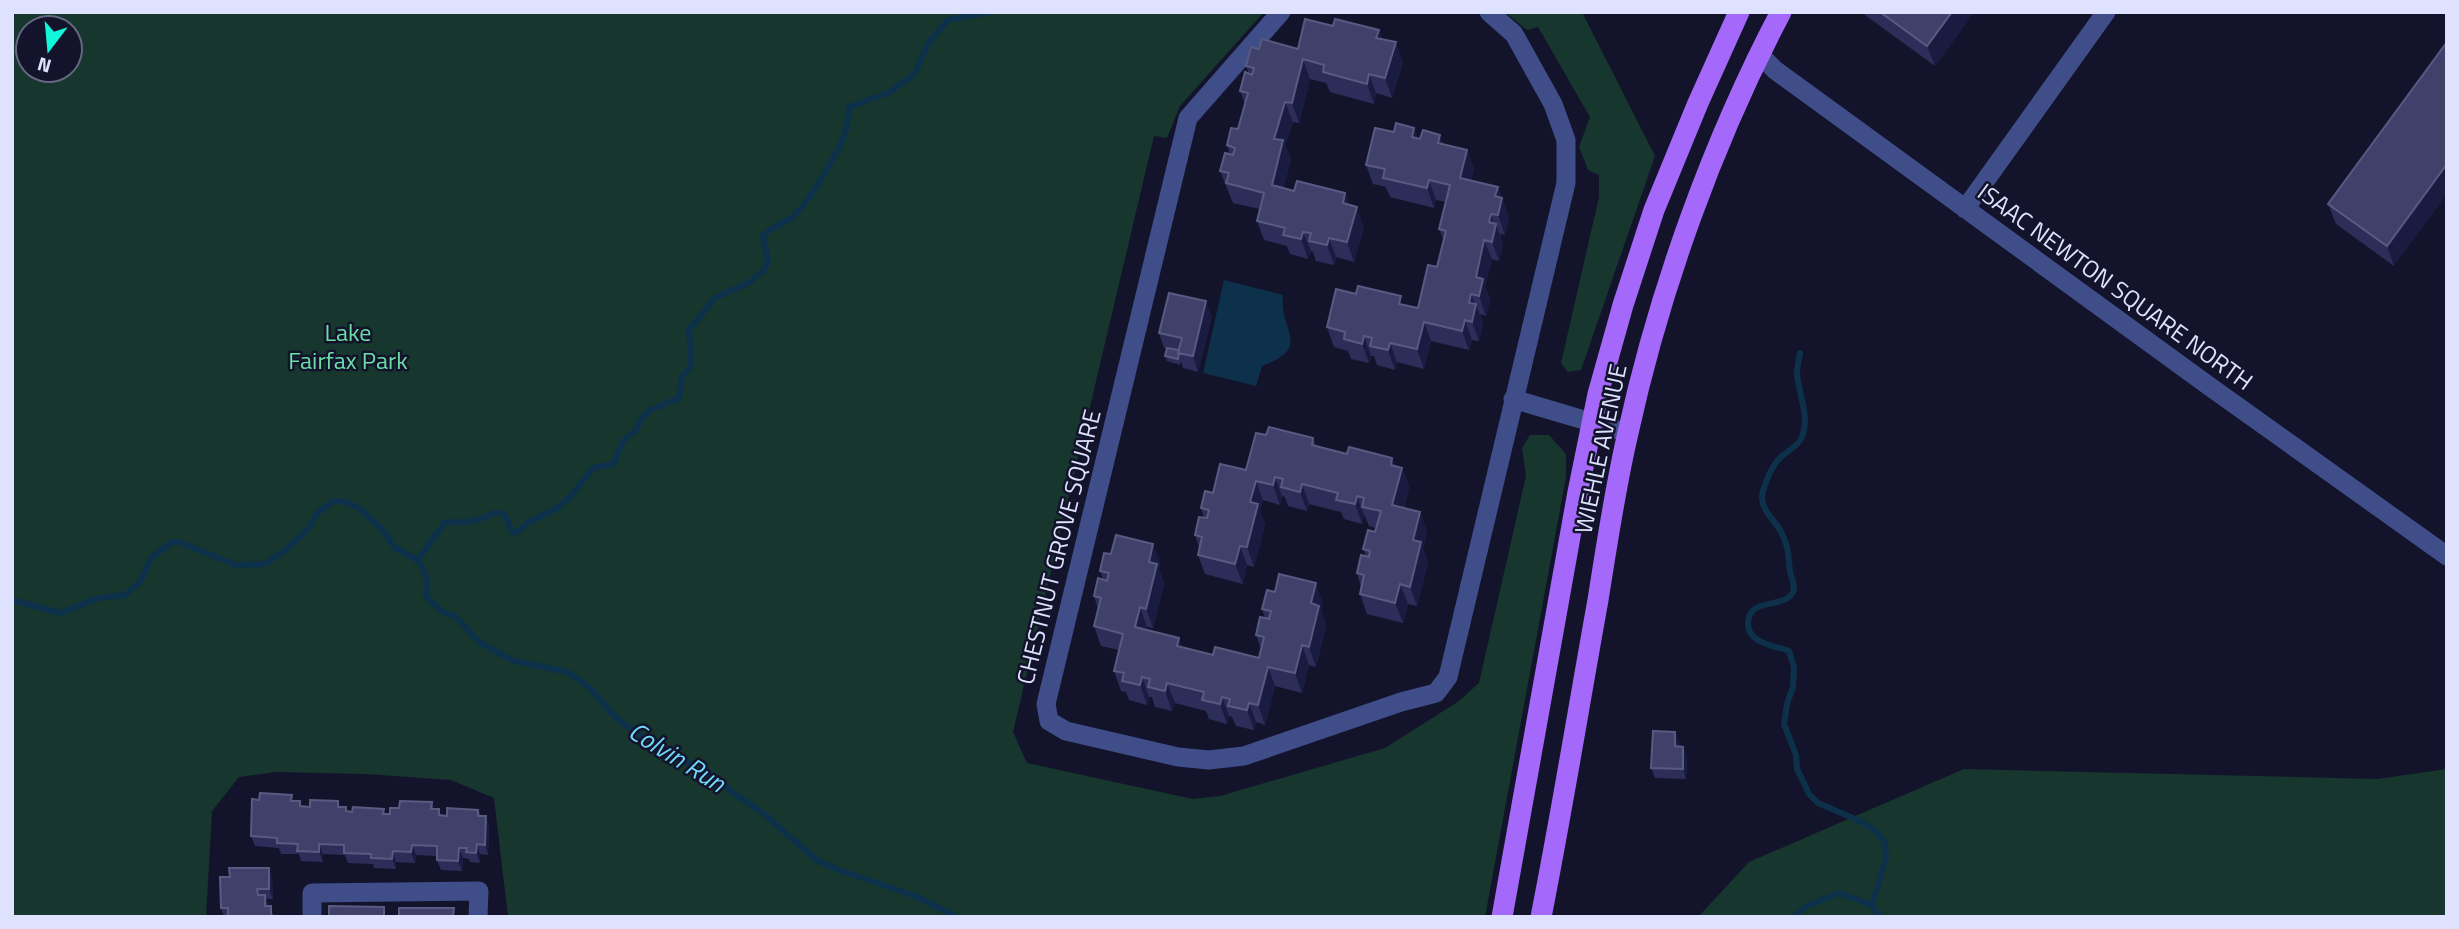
<svg xmlns="http://www.w3.org/2000/svg" width="2459" height="929" font-family="'Titillium Web',sans-serif">
  <style>
    .green { fill: #16362e; fill-rule: evenodd }
    .water { fill: #0d314a }
    .lines { fill: none; stroke-linecap: round; stroke-linejoin: round }
    .stream { stroke: #0d314a; stroke-width: 6 }
    .minor { stroke: #3f4d89; stroke-width: 19 }
    .major { stroke: #a469fa; stroke-width: 21 }
    .wall { fill: #2c2e59 }
    .shaded-wall { fill: #1a1b40 }
    .building { fill: #40416b; stroke: #595a82; stroke-width: 2 }
    .labels { text-anchor: middle; stroke-width: 5; stroke-linejoin: round; paint-order: stroke }
    .street-label { font-size: 24px; fill: #dfe2fe; stroke: #13142c }
    .park-label { font-size: 24px; fill: #6bdea8; stroke: #13142c }
    .water-label { font-size: 26px; font-style: italic; fill: #70d9fa; stroke: #13142c }
  </style>
  <rect width="100%" height="100%" fill="#13142c"/>
  <path class="green" d="M12,12H1264L1180,106L1167,138L1154,136L1013,732L1027,763L1193,799L1220,796L1385,748L1459,701L1479,683L1526,476L1522,448L1530,435H1549L1566,454V477L1485,917H508L494,798L451,780L366,774L276,772L239,777L212,811L206,917H12ZM70,28V70H28V28Z
    M1505,12H1582L1655,156L1581,370L1568,372L1561,363L1599,197V175L1588,170L1579,147L1590,117L1538,27L1527,30Z
    M1964,769L2377,779L2447,769V917H1698L1749,862Z"/>
  <path class="water" d="M1224,280L1283,295C1278,330 1314,347 1262,366L1256,386L1203,373Z"/>
  <g class="lines">
    <path class="stream" d="M1800,353C1799,360 1797,367 1797,374C1799,395 1810,417 1802,437C1798,447 1786,451 1779,459C1772,465 1762,489 1762,498C1762,510 1775,521 1780,530C1789,546 1788,555 1790,571C1791,578 1796,584 1793,592C1784,610 1749,596 1748,623C1747,643 1775,646 1789,651L1794,667L1793,687L1787,704L1784,724L1796,755L1797,769L1803,781L1809,794L1818,803L1862,822L1878,833L1885,843L1886,858L1872,905
      M417,561L445,522C464,523 478,522 496,512L505,515L513,533L520,530L527,523L557,508L569,498L593,468L613,464L623,441L637,429L639,422L650,410L679,398L682,376L691,367V345L688,331L715,298L750,282L764,270L768,262L763,236C771,227 781,225 791,218C807,206 841,149 846,129C848,122 848,114 849,107L890,92L915,73L929,42L948,20L990,12
      M12,600L60,613L98,598L125,595L140,582L152,557L172,542H179L236,565L265,564L287,549L308,529L317,513L334,501H343L359,508L382,529L395,548L416,559L423,568L427,581L426,597L443,612L455,616L479,642L514,661L568,672L590,688L616,718L662,751L709,772L732,792L763,813L815,859L836,869L915,896L957,917
      M1793,917L1807,906L1839,893L1872,905L1880,917"/>
    <path class="minor" d="M1281,12L1188,118L1046,704L1049,721L1066,731L1178,757L1209,760L1244,756L1401,702L1436,693L1448,677L1566,183V140L1553,104L1514,34L1489,12
      M1759,54L1775,70L2209,386L2447,556
      M1965,209L2106,12
      M1513,399L1628,433
      M312,917V893L479,891L478,917"/>
    <path class="major" d="M1502,917L1578,492L1598,394L1623,305L1654,210L1698,103L1739,12
      M1541,917C1562,811 1579,705 1598,600C1607,544 1615,488 1628,433C1659,291 1713,141 1781,12"/>
  </g>
  <path class="wall" d="M1863,12H1974L1935,66L1865,15Z
    M1333,26L1379,30L1382,39L1403,62L1392,98L1376,93L1374,104L1330,92L1326,83L1310,79L1299,123L1293,122L1285,145L1291,160L1283,188L1294,191L1345,193L1349,205L1364,227L1354,262L1336,257L1334,265L1316,261L1313,252L1311,251L1308,259L1290,254L1287,246L1264,240L1257,221L1260,209L1233,203L1220,171L1230,155L1227,145L1238,129L1245,104L1240,91L1249,74L1246,66L1259,49H1298Z
    M2447,42L2394,266L2336,224L2328,204Z
    M1414,128L1418,139H1420L1440,135L1443,144L1467,150L1474,169L1471,180L1498,187L1509,218L1505,235L1500,234L1503,244L1499,261L1492,259L1485,286L1490,299L1486,316L1480,314L1483,324L1479,341L1472,340L1469,350L1431,341L1424,369L1397,362L1395,370L1377,365L1374,356H1371L1369,363L1351,359L1348,351L1334,347L1327,327L1404,305L1418,308L1437,267L1444,241L1439,229L1446,202L1436,200L1434,208L1390,197L1386,187L1373,184L1366,165L1394,132Z
    M1212,316L1198,372L1183,368L1181,361L1180,365L1167,361L1165,356L1167,349L1164,348L1159,333Z
    M1266,435L1313,438L1316,446L1402,468L1409,487L1404,508L1420,512L1427,532L1423,549L1428,562L1417,606L1408,604L1403,623L1367,614L1360,594L1361,587L1357,573L1366,556L1363,549L1375,532L1376,528L1369,526L1365,516L1364,515L1362,524L1344,519L1341,512L1309,504L1307,511L1288,506L1285,497L1282,496L1280,505L1263,500L1260,510L1265,524L1254,567L1247,565L1243,584L1205,574L1198,555L1199,547L1195,535L1204,518L1201,508L1213,493L1246,470Z
    M1153,544L1160,564L1159,569L1164,584L1153,628L1147,627L1146,630L1179,638L1182,647L1213,655L1259,658L1261,649L1256,635L1265,618L1262,609L1323,603L1321,610L1326,625L1316,667L1309,665L1302,693L1275,686L1265,725L1256,722L1254,730L1236,726L1232,717L1229,716L1227,724L1209,719L1206,711L1175,703L1172,711L1155,707L1152,697H1149L1147,705L1129,700L1126,692L1121,691L1114,671L1119,650L1101,646L1094,626L1098,609L1094,596L1103,579L1100,571L1111,554Z
    M1675,732L1679,742V747H1683L1687,757L1686,779L1655,778L1651,768Z
    M294,801L302,806L310,807L338,801L340,807H346L348,811L385,814H390L399,808L432,802L434,809L442,815L447,816L478,810L481,816H486L489,827L488,855L480,854V863L470,862L469,859L463,858L462,871L441,870L437,860V856L416,855L415,863L396,862V869L374,868L373,864L348,863L345,855L323,854V862L301,861L299,854H281L279,848L255,846L251,836Z
    M269,868L272,878L273,899H266L268,906L275,917H278H224L221,908Z"/>
  <path class="shaded-wall" d="M1952,12H1974L1935,66L1927,46Z
    M1379,30L1386,49L1376,38Z
    M1396,42L1403,62L1392,98L1385,78Z
    M1303,59L1310,79L1299,123L1292,103Z
    M1369,74L1376,93L1374,104L1367,84Z
    M1285,102L1293,122L1285,145L1291,160L1279,205L1272,185L1274,139Z
    M1414,128L1421,147L1412,137Z
    M1440,135L1447,154L1438,143Z
    M1467,150L1474,169L1467,197L1460,178Z
    M2447,164V194L2394,266L2387,246Z
    M1429,180L1436,200L1434,208L1427,188Z
    M1498,187L1509,218L1505,235L1498,215L1495,196Z
    M1345,193L1352,213L1343,203Z
    M1357,207L1364,227L1354,262L1347,242Z
    M1491,214L1495,227L1496,224L1503,244L1499,261L1492,242L1489,222Z
    M1303,232L1311,251L1308,259L1301,239Z
    M1329,238L1336,257L1334,265L1327,245Z
    M1484,240L1492,259L1485,286L1490,299L1486,316L1479,296L1476,277Z
    M1471,294L1476,307V304L1483,324L1479,341L1472,322L1469,303Z
    M1206,301L1212,316L1198,372L1193,356Z
    M1465,320L1472,340L1469,350L1462,331Z
    M1424,322L1431,341L1424,369L1417,349Z
    M1364,336L1371,356L1369,363L1362,344Z
    M1390,343L1397,362L1395,370L1388,350Z
    M1392,458L1400,477L1402,468L1409,487L1399,525L1392,505L1391,465Z
    M1275,477L1282,496L1280,505L1273,485Z
    M1256,481L1263,500L1260,510L1265,524L1254,567L1247,547L1250,502Z
    M1302,484L1309,504L1307,511L1300,492Z
    M1357,496L1364,515L1362,524L1355,504Z
    M1420,512L1427,532L1423,549L1428,562L1417,606L1410,587L1413,540Z
    M1153,544L1160,564L1159,569L1164,584L1153,628L1146,609L1149,562Z
    M1240,546L1247,565L1243,584L1235,564Z
    M1316,583L1323,603L1321,610L1326,625L1316,667L1309,647L1311,603Z
    M1400,584L1408,604L1403,623L1395,603Z
    M1140,607L1147,627L1142,647L1135,627Z
    M1179,638L1186,657L1177,646Z
    M1302,645L1309,665L1302,693L1295,673Z
    M1268,667L1275,686L1265,725L1258,705Z
    M1142,677L1149,697L1147,705L1140,685Z
    M1167,683L1175,703L1172,711L1165,691Z
    M1222,697L1229,716L1227,724L1220,704Z
    M1249,703L1256,722L1254,730L1247,710Z
    M1675,732L1679,742L1678,757L1675,746Z
    M1683,747L1687,757L1686,779L1683,769Z
    M486,816L489,827L488,855L485,845Z
    M319,844L323,854V862L319,852Z
    M477,844L480,854V863L476,853Z
    M412,845L416,855L415,863L411,852Z
    M459,848L463,858L462,871L458,861Z
    M393,851L396,862V869L392,859Z
    M269,868L272,878L273,899L269,889Z"/>
  <path class="building" d="M1880,12H1952L1927,46Z
    M1305,19L1333,26L1335,19L1379,30L1376,38L1396,42L1385,78L1369,74L1367,84L1323,72L1324,65L1303,59L1292,103L1285,102L1274,139L1283,140L1272,185L1294,191L1297,181L1345,193L1343,203L1357,207L1347,242L1329,238L1327,245L1309,241L1311,233L1303,232L1301,239L1283,235L1285,228L1257,221L1264,193L1226,183L1229,173L1220,171L1225,153L1233,155L1235,148L1227,145L1231,128L1238,129L1248,93L1240,91L1245,72L1252,75L1254,68L1246,66L1251,47L1259,49L1262,39L1298,49Z
    M2447,42V164L2387,246L2328,204Z
    M1396,123L1414,128L1412,137L1420,139L1423,130L1440,135L1438,143L1467,150L1460,178L1498,187L1495,196L1502,198L1498,215L1491,214L1489,222L1496,224L1492,242L1484,240L1476,277L1483,279L1479,296L1471,294L1469,303L1476,304L1472,322L1465,320L1462,331L1424,322L1417,349L1390,343L1388,350L1370,346L1372,338L1364,336L1362,344L1344,339L1345,332L1327,327L1336,289L1356,294L1358,286L1401,296L1399,304L1418,308L1428,265L1437,267L1446,231L1439,229L1450,185L1429,180L1427,188L1383,178L1385,169L1366,165L1375,128L1394,132Z
    M1169,293L1206,301L1193,356L1178,353L1182,338L1159,333Z
    M1167,348L1179,350L1178,359L1165,356Z
    M1269,427L1313,438L1312,445L1347,454L1349,447L1392,458L1391,465L1402,468L1392,505L1420,512L1413,540L1421,542L1410,587L1400,584L1395,603L1360,594L1364,575L1357,573L1361,555L1369,557L1370,551L1363,549L1368,530L1375,532L1381,511L1362,507L1364,498L1357,496L1355,504L1336,500L1338,493L1302,484L1300,492L1281,487L1283,479L1275,477L1273,485L1256,481L1250,502L1258,504L1247,547L1240,546L1235,564L1198,555L1202,537L1195,535L1199,517L1207,518L1209,510L1201,508L1205,491L1213,493L1220,464L1246,470L1256,433L1266,435Z
    M1116,535L1153,544L1149,562L1157,564L1146,609L1140,607L1135,627L1179,638L1177,646L1213,655L1215,647L1259,658L1264,637L1256,635L1260,617L1269,619L1271,611L1262,609L1267,590L1275,592L1279,574L1316,583L1311,603L1319,606L1309,647L1302,645L1295,673L1268,667L1258,705L1249,703L1247,710L1228,706L1230,699L1222,697L1220,704L1202,700L1204,692L1167,683L1165,691L1148,687L1150,679L1142,677L1140,685L1122,681L1124,673L1114,671L1123,634L1094,626L1101,598L1094,596L1098,578L1107,581L1109,573L1100,571L1104,553L1111,554Z
    M1653,731L1675,732V746L1683,747V769L1651,768Z
    M260,793L292,795L291,801H300V806L310,807V800L338,801V807H346V811L352,812L353,807L384,809L383,814H390V808H399L400,801L432,802L431,809H439V815L447,816V808L478,810V816H486L485,845L477,844L476,853L466,852L467,848H459L458,861L437,860V846L412,845L411,852L393,851L392,859L371,858V854L344,853V845L319,844V852L297,851L298,844L277,843V838L251,836L252,799L259,800Z
    M229,868H269V889H257L258,895H265V906H271V917H277H228V908H221L220,877H230Z
    M329,906L384,907V917H329Z
    M399,908H454L453,917H399Z"/>
  <g class="labels">
    <g class="street-label">
      <text transform="translate(2115 287) rotate(36)" y="8">ISAAC NEWTON SQUARE NORTH</text>
      <text transform="translate(1601 449) rotate(-78)" y="8">WIEHLE AVENUE</text>
      <text transform="translate(1059 547) rotate(-76)" y="8">CHESTNUT GROVE SQUARE</text>
    </g>
    <g class="park-label">
      <text x="348" y="341">Lake<tspan x="348" dy="28">Fairfax Park</tspan></text>
    </g>
    <g class="water-label">
      <text transform="translate(677 757) rotate(32)" y="9">Colvin Run</text>
    </g>
  </g>
  <rect width="2459" height="929" fill="none" stroke="#dfe2fe" stroke-width="28"/>
  <g transform="translate(49 49) rotate(196)"><circle r="33" fill="#13142c" stroke="#656680" stroke-width="2"/>
  <path d="M0-5L12 26L0 18L-12 26Z" fill="#11f7dc"/>
  <text y="-10" font-size="19" font-weight="bold" text-anchor="middle" fill="#dfe2fe">N</text>
  </g>
</svg>
